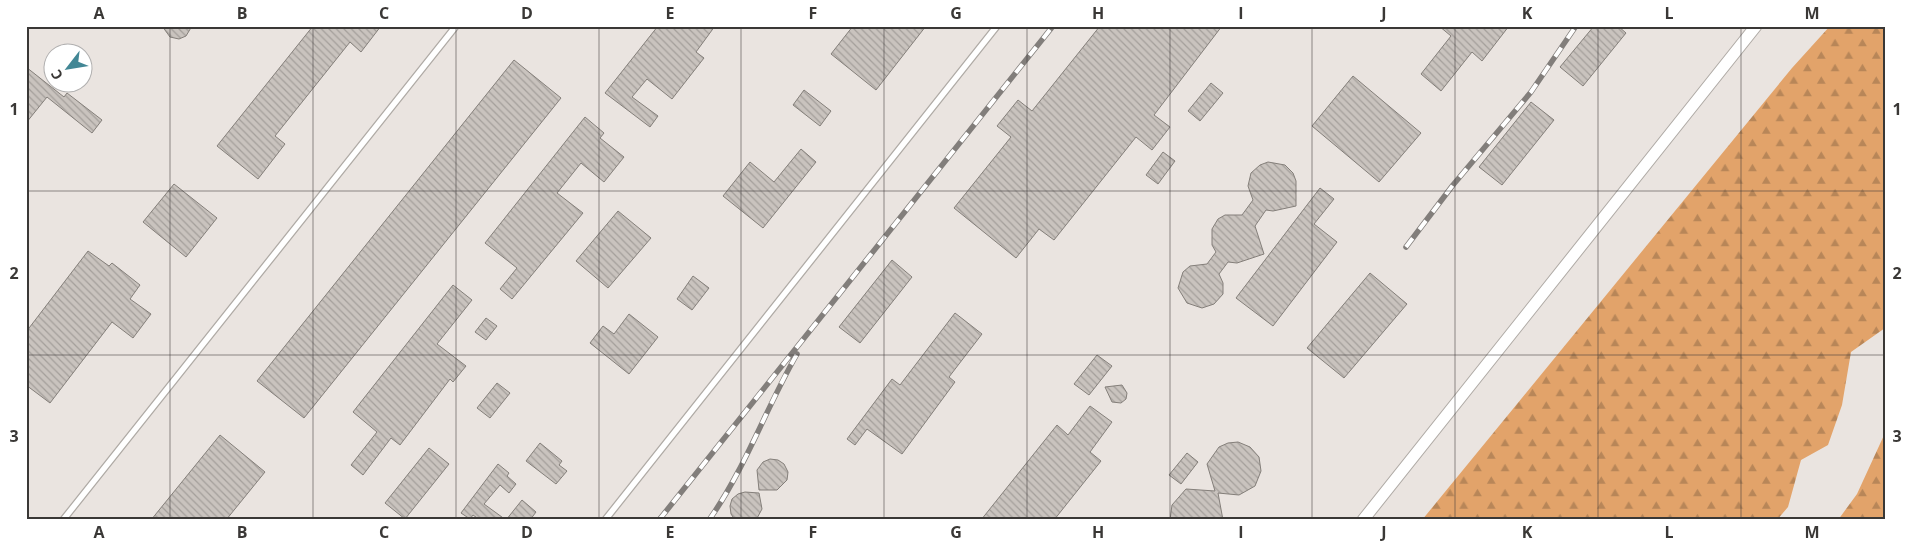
<svg xmlns="http://www.w3.org/2000/svg" width="1911" height="546" font-family="'Open Sans',sans-serif">
  <style>
    .forest { fill: url(#forest-firs) }
    .building { fill: url(#building-back-hatch); stroke: #847f7a }
    .lines { fill: none; stroke-linecap: round; stroke-linejoin: round }
    .lane-casing { stroke: #afaaa5; stroke-width: 8 }
    .street-casing { stroke: #afaaa5; stroke-width: 13 }
    .lane { stroke: #fff; stroke-width: 5.5 }
    .street { stroke: #fff; stroke-width: 11 }
    .rail-casing { stroke: #827e7b; stroke-width: 5.5 }
    .rail { stroke: #fff; stroke-width: 4; stroke-dasharray: 11; stroke-linecap: butt }
    .grid { fill: none; stroke: #3a3836; stroke-width: 1; stroke-opacity: 0.55 }
    .neatline { fill: none; stroke: #3a3836; stroke-width: 2 }
    .grid-label { font-size: 16px; text-anchor: middle; font-weight: bold; fill: #3a3836 }
  </style>
  <defs>
    <pattern id="forest-firs" width="22" height="20" patternUnits="userSpaceOnUse" patternTransform="scale(1.25)"><rect width="22" height="20" fill="#e2a36a"/><path d="M5 1l3.5 6h-7zM16 11l3.5 6h-7z" fill="#b88658"/></pattern>
    <pattern id="building-back-hatch" width="6" height="6" patternUnits="userSpaceOnUse" patternTransform="scale(1.25)"><rect width="6" height="6" fill="#c9c3be"/><path d="M-1 5l2 2M0 0l6 6M5-1l2 2" fill="none" stroke="#a49f9b"/></pattern>
  </defs>
  <rect width="100%" height="100%" fill="#eae4e0"/>
  <path class="forest" d="M1830,26H1885V328L1851,352L1842,405L1828,445L1801,460L1788,507L1777,520H1422L1792,68Z
    M1885,433V520H1838L1857,494Z"/>
  <path class="building" d="M162,26H192L186,36L179,39L170,37Z
    M313,26H381L361,52L350,42L275,136L285,144L258,179L217,146Z
    M658,26H715L696,52L704,58L672,99L647,79L632,97L658,116L650,127L605,93Z
    M853,26H926L876,90L831,54Z
    M1100,26H1222L1154,115L1170,127L1152,150L1136,137L1054,240L1039,229L1016,258L954,208L1011,137L997,126L1018,100L1032,111Z
    M1439,26H1509L1482,61L1472,52L1441,91L1421,74L1451,36Z
    M1594,26H1618L1626,33L1583,86L1560,67Z
    M514,60L561,98L304,418L257,381Z
    M26,67L64,97L67,93L102,120L92,133L47,97L26,123Z
    M1353,76L1421,133L1379,182L1312,126Z
    M1211,83L1223,93L1200,121L1188,111Z
    M804,90L831,111L820,126L793,105Z
    M1531,102L1554,120L1502,185L1479,167Z
    M585,117L604,133L600,138L624,157L604,182L581,163L557,193L583,213L512,299L500,289L517,268L485,243Z
    M801,149L816,162L763,228L723,196L750,162L774,182Z
    M1163,152L1175,161L1158,184L1146,175Z
    M1268,162L1285,165L1293,173L1296,181V206L1273,211L1266,210L1255,226L1264,254L1237,263L1228,262L1219,274L1223,283V294L1214,304L1202,308L1187,303L1178,288L1183,272L1190,266L1207,264L1216,252L1212,245V229L1218,219L1225,215H1242L1253,200L1248,186L1251,173L1260,165Z
    M174,184L217,218L186,257L143,222Z
    M1320,188L1334,199L1314,224L1337,242L1273,326L1236,298Z
    M618,211L651,238L608,288L576,261Z
    M88,251L109,266L112,263L140,285L130,299L151,314L133,338L112,322L50,403L26,385V332Z
    M892,260L912,277L860,343L839,327Z
    M1370,273L1407,304L1344,378L1307,348Z
    M693,276L709,288L692,310L677,299Z
    M453,285L472,300L437,344L466,366L453,382L450,379L400,445L391,438L363,475L351,465L377,432L353,412Z
    M955,313L982,334L949,377L955,382L902,454L867,429L855,445L847,439L892,379L900,385Z
    M629,314L658,337L629,374L590,343L603,326L614,334Z
    M486,318L497,326L486,340L475,332Z
    M1097,355L1112,366L1089,395L1074,384Z
    M497,383L510,393L490,418L477,408Z
    M1122,385L1127,393L1126,399L1121,403L1112,402L1105,387Z
    M1090,406L1112,422L1090,452L1101,461L1054,520H981L1057,425L1068,435Z
    M220,435L265,472L226,520H151Z
    M1238,442L1250,447L1259,457L1261,471L1255,486L1239,495L1218,493L1223,520H1170L1172,505L1186,489L1215,491L1207,464L1219,447L1228,443Z
    M540,443L562,461L559,465L567,471L556,484L526,461Z
    M429,448L449,464L405,519L385,503Z
    M1187,453L1198,462L1181,484L1169,475Z
    M770,459L778,460L784,464L788,472L787,480L777,490H759L757,470L763,462Z
    M498,464L509,473L507,476L516,484L509,493L500,485L484,504L506,520L522,500L536,512L530,520H480L473,515L470,519L461,513Z
    M745,492L759,493L762,509L756,520H735L731,514L730,506L732,499L738,494Z"/>
  <g class="lines">
    <defs>
      <path id="lane" d="M63,520L456,26
        M605,520L997,26"/>
      <path id="street" d="M1363,520L1756,26"/>
    </defs>
    <use href="#lane" class="lane-casing"/>
    <use href="#street" class="street-casing"/>
    <use href="#lane" class="lane"/>
    <use href="#street" class="street"/>
    <defs>
      <path id="rail" d="M1406,247L1453,185L1531,92L1576,26
        M659,520L1053,26
        M709,520C745,469 766,408 797,354"/>
    </defs>
    <use href="#rail" class="rail-casing"/>
    <use href="#rail" class="rail"/>
  </g>
  <path class="grid" d="M170,26V520M313,26V520M456,26V520M599,26V520M741,26V520M884,26V520M1027,26V520M1170,26V520M1312,26V520M1455,26V520M1598,26V520M1741,26V520M26,191H1885M26,355H1885"/>
  <rect width="1911" height="546" fill="none" stroke="#ffffff" stroke-width="55"/>
  <g transform="translate(68 68) rotate(239)"><circle r="24" fill="#ffffff" stroke="#b0afaf"/>
  <path d="M0-4L9 19L0 12L-9 19Z" fill="#428795"/>
  <text y="-8" font-size="14" font-weight="bold" text-anchor="middle" fill="#3a3836">С</text>
  </g>
  <rect x="28" y="28" width="1856" height="490" class="neatline"/>
  <g class="grid-label">
    <text x="99" y="19">A</text>
    <text x="242" y="19">B</text>
    <text x="384" y="19">C</text>
    <text x="527" y="19">D</text>
    <text x="670" y="19">E</text>
    <text x="813" y="19">F</text>
    <text x="956" y="19">G</text>
    <text x="1098" y="19">H</text>
    <text x="1241" y="19">I</text>
    <text x="1384" y="19">J</text>
    <text x="1527" y="19">K</text>
    <text x="1669" y="19">L</text>
    <text x="1812" y="19">M</text>
    <text x="14" y="115">1</text>
    <text x="1897" y="115">1</text>
    <text x="14" y="279">2</text>
    <text x="1897" y="279">2</text>
    <text x="14" y="442">3</text>
    <text x="1897" y="442">3</text>
    <text x="99" y="538">A</text>
    <text x="242" y="538">B</text>
    <text x="384" y="538">C</text>
    <text x="527" y="538">D</text>
    <text x="670" y="538">E</text>
    <text x="813" y="538">F</text>
    <text x="956" y="538">G</text>
    <text x="1098" y="538">H</text>
    <text x="1241" y="538">I</text>
    <text x="1384" y="538">J</text>
    <text x="1527" y="538">K</text>
    <text x="1669" y="538">L</text>
    <text x="1812" y="538">M</text>
  </g>
</svg>
